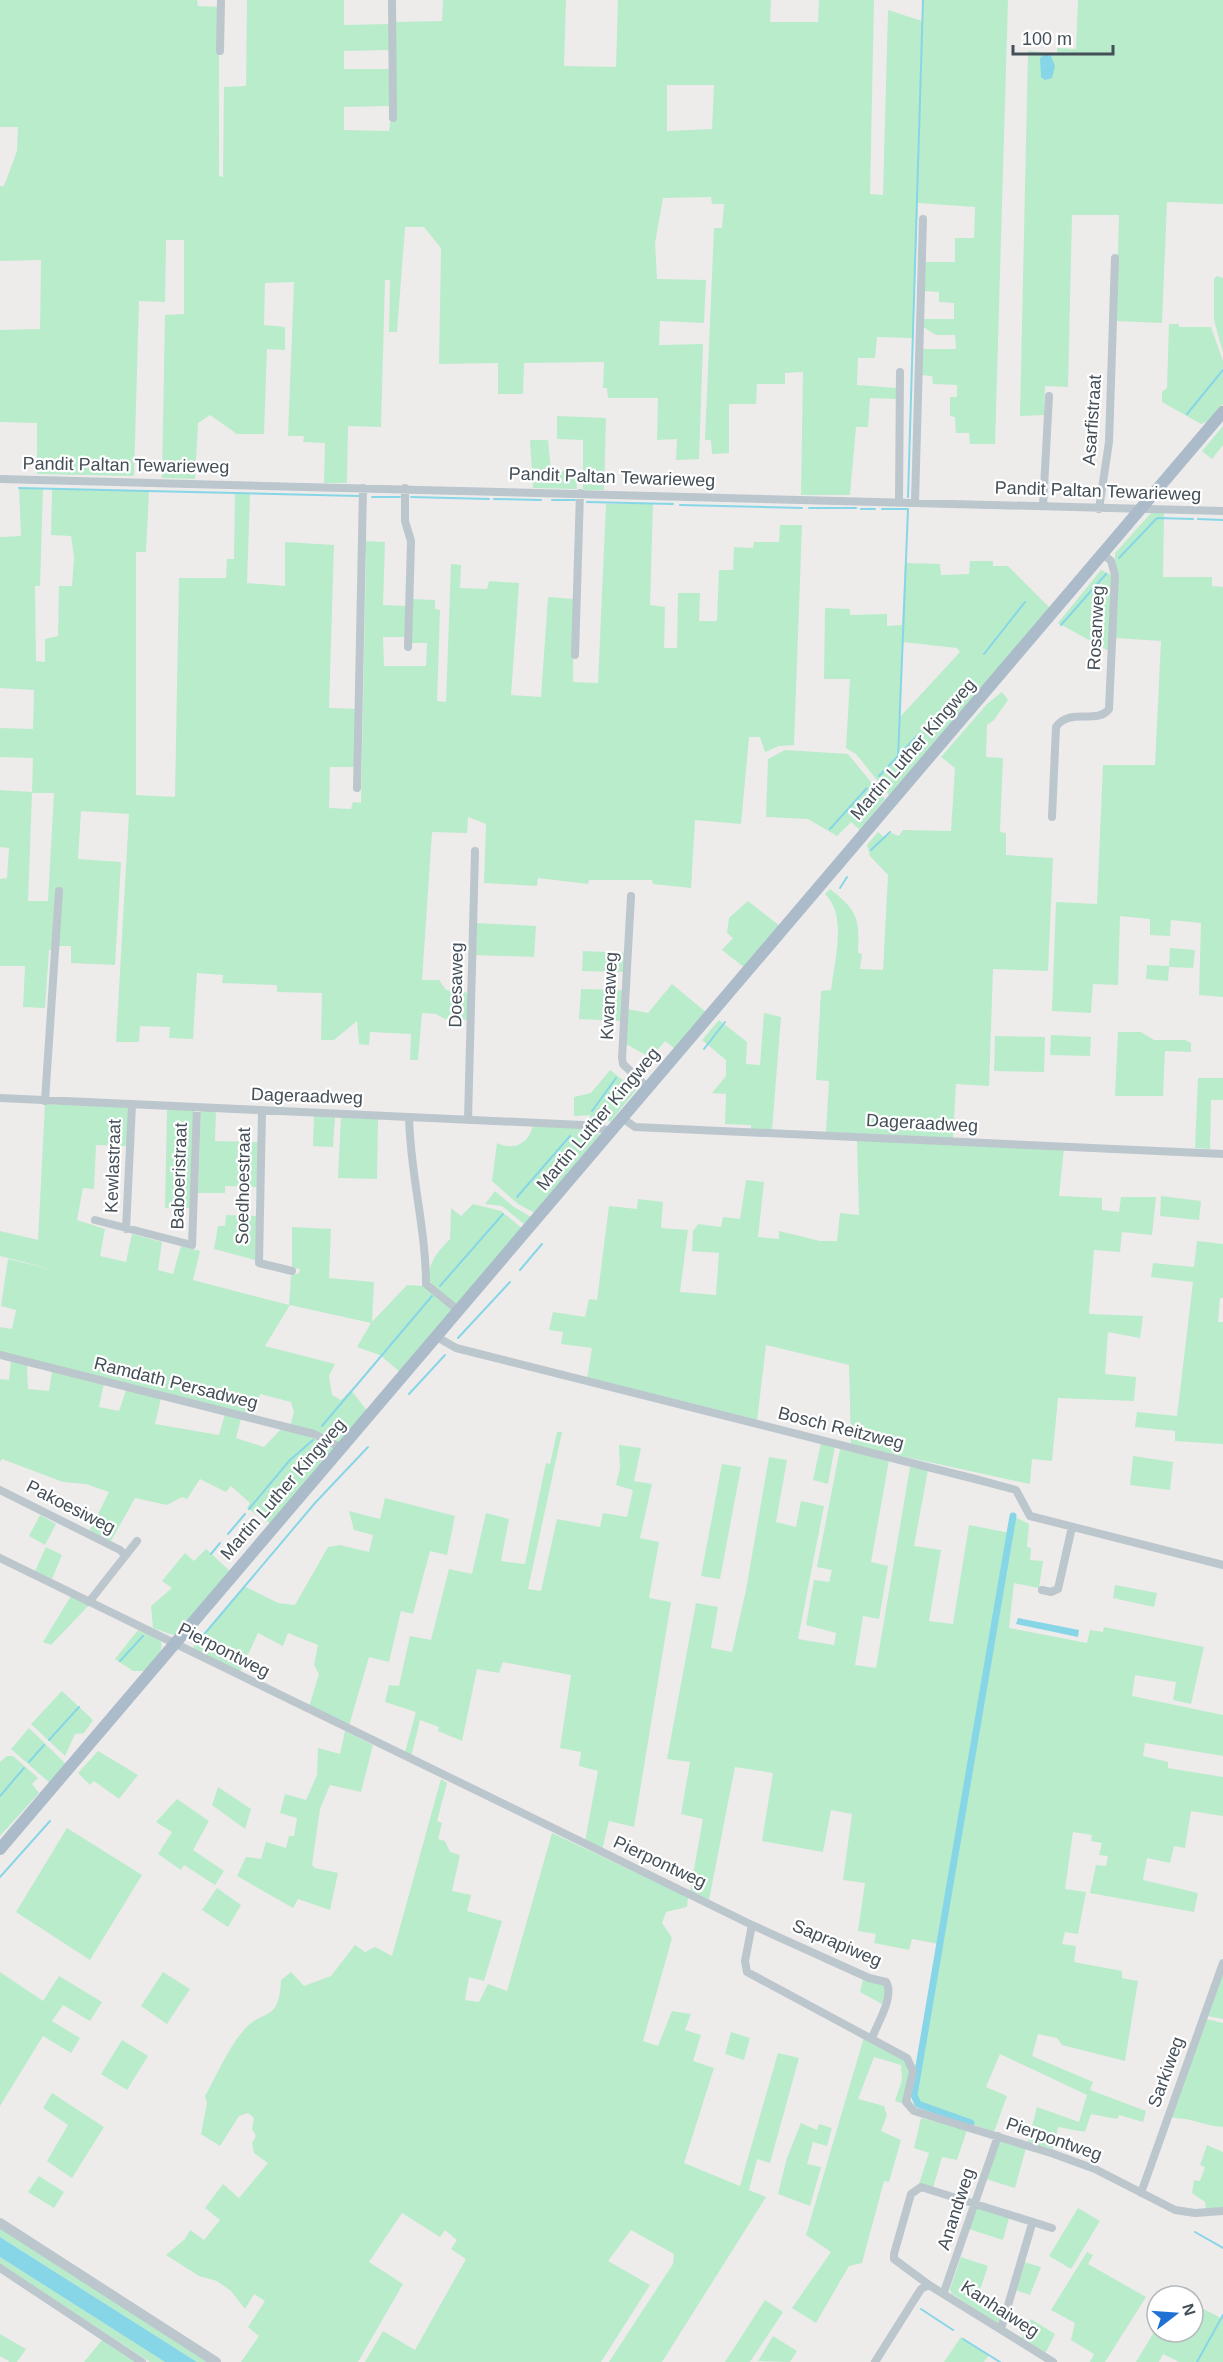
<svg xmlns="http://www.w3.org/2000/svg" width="1223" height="2362" font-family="Helvetica,sans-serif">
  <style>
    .green { fill: #b9eccb; fill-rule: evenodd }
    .water { fill: #87d6e7 }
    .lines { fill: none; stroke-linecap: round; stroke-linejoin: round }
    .stream { stroke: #87d6e7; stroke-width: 2 }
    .canal { stroke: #87d6e7; stroke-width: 7 }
    .minor { stroke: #bcc6cd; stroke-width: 8 }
    .tertiary { stroke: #bcc6cd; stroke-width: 10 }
    .primary { stroke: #abbbca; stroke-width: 12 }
    .labels { text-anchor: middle; stroke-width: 4.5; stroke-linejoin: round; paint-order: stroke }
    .street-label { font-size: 18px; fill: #444f57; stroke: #fff }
  </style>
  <rect width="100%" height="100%" fill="#eeebeb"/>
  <path class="green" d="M0,0H197L198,6L219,7V176L223,177L224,87L246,86L247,0H344V25L389,24V50L344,51V69H390V106L344,107V130L389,131L390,122H394L395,22L442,21L443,0H566L564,66L616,67L618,0H771L770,22H818L819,0H874L870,194L883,195L888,10L922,21L923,0H1008L995,444H970L969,433H956L955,417L950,416V397H957V385L933,384L932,376L921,375L922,349H956L955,335H936L923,327V319H954V303L939,302V292L923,291L924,262H955V238H974L975,207L918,203L913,338L877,337L875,358H858L857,385L897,388V399L870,398L868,427H856L850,495H801L803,372L785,373V384H757L756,404H729V453L712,454L711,440H705L714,228H722L724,204H712L711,197L663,198L655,243L657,279L706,280L704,323L660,321L659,345L703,344L699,459L676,460L677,439L657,440L658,398H608L607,388H603L604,362L524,363L523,394H498V363L439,364L441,248L424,227H405L397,332H389L390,280H385L381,427L348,426L347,483H324L325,443L303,442L304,436H288L294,282L265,283L264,325L285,327V350L267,349L264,434H237L210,415L198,423L195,479L162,478L165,315L184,314V240H166L165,302L139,301L134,476L37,474V423L0,422V330L40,329L41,260L0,261V186H4L17,151L18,127H0ZM667,85H714L712,129L667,131Z
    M1078,0H1223V204L1167,202L1162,323L1116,321L1119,215H1072L1068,387L1045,386L1044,415L1020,416L1028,51L1057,53V48L1076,49Z
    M1217,276L1223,278V353L1214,320V279Z
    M1169,324H1179V327H1211L1223,361V404L1208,421L1201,424L1162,402V392L1167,388Z
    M557,416L606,418L604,490H583V440L557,439Z
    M1223,426V445L1212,459L1202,451Z
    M530,440H548L551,471H576L577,489L533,488Z
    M19,488H43L40,586H35L36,661L45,662V639L58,636L59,586H72L74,557L71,536L51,535L52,489L149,491L146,552H136V795L175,797L179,578H226L227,559H234L235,493L250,494L247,583L285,586V542L334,545L329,708L356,709L355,767H330L329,808L351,809L353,802L361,803L366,560L364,541L385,542L383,605L407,606V637H383L384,666H426L427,643H411L413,599L435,600V609L440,610L437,701L446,702L451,564L461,565L460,588L487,589L489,581L519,583L511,695L541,697L548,597L574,599L573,682L598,683L606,504H653L650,605L665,607L664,648H677L678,593H700L699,621H717L719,570H733L734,547L753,548L754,542H779L780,525H802L794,745L779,746L765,752L760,737H749L741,824L695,820L691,888L653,884L652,880H589L588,884L538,878L537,886L484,883L486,824L468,817L467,833L432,832L422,980H439L446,990L470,993L469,1020L445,1019L436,1014L422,1013L418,1060H410L411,1034L370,1032L369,1045L359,1044L357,1021L334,1040H321L322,993L277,992V985L222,983L223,975L197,973L193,1039L169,1038L170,1027L140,1026L139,1042H116L129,814L81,811L78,859L121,862L115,965L71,963V946H59V950H49L45,1008L23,1007L25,966H0V879L7,878L9,848L0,847V790L32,792L33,758L0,757V728L33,729L34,690L0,688V537L21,536ZM32,793H54L48,901H28Z
    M1152,512L1164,513L1163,577H1212V586L1223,587V997L1199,995L1201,923L1171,920L1170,936L1150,935V919L1120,916L1118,985L1093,984L1091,1013L1052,1011L1056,902L1097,904L1103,765H1155L1161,641L1115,638V553Z
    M970,561H993V566H1008L1050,608L890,796L856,754L846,748L850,679H824L825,608L850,609V615L887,614V626L902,625L905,563L940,564L941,575L969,574ZM902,642L957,648L960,652L900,717Z
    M1101,570L1112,575L1109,649L1107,650L1058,623Z
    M1002,692L1008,700L994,720L987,725L986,757L1003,758L1000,832L1006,833V855L1053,858L1048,971L993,969L989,1086L956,1084L953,1139L826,1132L829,1081L816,1080L821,991L831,990C834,962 848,916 825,894L830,889C857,910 860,918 858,953L862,954L860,969L883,970L888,875L870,856L867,845L878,832L885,838L891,833L899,836L903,830L951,831L955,768L941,757L987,704Z
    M785,750L848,754L885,799L860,830L851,822L837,836L808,819L766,817L768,759Z
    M748,901L780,926L745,968L722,950L733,938L727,933L729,918Z
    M477,923L536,926L534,957L476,955Z
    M1170,948L1195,950L1193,968L1169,967L1168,981L1146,979L1147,965L1169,966Z
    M583,951L626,953L625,972L582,971Z
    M672,984L707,1013L674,1048L665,1041L651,1058L626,1044L627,1009L648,1013Z
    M581,989L623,990L621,1021L579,1019Z
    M764,1013L781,1017L772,1130L751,1129V1125L725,1124L726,1094L712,1093L726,1076V1060L702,1040L719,1020L747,1042L746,1064L760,1065Z
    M1118,1032H1141L1154,1040H1185L1191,1043V1052L1165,1051L1163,1096H1115Z
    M1051,1035L1091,1037L1090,1056L1050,1055Z
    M995,1036L1045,1037L1044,1072L994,1071Z
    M610,1070L636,1090L611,1121L589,1122L590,1115L574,1116V1097L591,1093Z
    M1198,1078H1223V1100H1211L1210,1149L1195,1148Z
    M45,1104L128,1107L127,1146L96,1145L94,1189L83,1188L77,1220L105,1229L100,1256L126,1262L132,1234L162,1242L158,1270L173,1274L181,1246L200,1251L193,1280L289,1305L291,1276L299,1273L300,1269L292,1267V1227L331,1229L329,1278L374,1282L372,1322L407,1285L425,1286L454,1310L400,1372L380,1355L357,1347L371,1323L290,1305L265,1346L335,1364L329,1376L332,1395L341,1400L351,1390L368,1412L339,1444L290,1426L294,1412L291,1402L260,1394L253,1416L0,1353V1327L12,1329L16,1310L1,1306L8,1259L62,1272L0,1256V1231L38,1240Z
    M167,1110H195L191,1208H165Z
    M201,1110L216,1111L215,1141L259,1142L258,1187L225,1186V1193H198Z
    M314,1116L335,1117L333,1147L313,1146Z
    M341,1117L378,1119L377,1179L338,1178Z
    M533,1126L594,1129L602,1137L535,1213L518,1204L492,1181L497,1143C514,1151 528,1144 533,1126Z
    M857,1139L1064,1148L1059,1196L1102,1198V1210L1119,1212L1121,1197H1156L1152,1235L1122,1232L1120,1252L1094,1250L1089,1314L1143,1316L1140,1338L1108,1332L1105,1374L1136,1377L1134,1401L1058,1398L1052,1461L1032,1459L1030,1484L851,1445L849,1365L766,1345L757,1421L587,1379L592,1348L561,1344L563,1332L549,1330L553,1312L585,1317L589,1299L597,1300L609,1206L637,1209L638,1199L663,1202L661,1228L688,1230L680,1292L716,1295L719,1253L692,1251L693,1231L698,1224L721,1227L723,1217L740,1219L746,1180L764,1182L758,1237L779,1239V1231L820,1241H837L840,1213L859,1215Z
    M495,1191L514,1207L531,1217L525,1225L502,1206L485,1204Z
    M1161,1196L1201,1201L1199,1220L1160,1216Z
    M473,1204L501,1211L523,1229L457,1306L428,1280C429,1262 437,1252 450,1239L451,1208L461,1216Z
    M226,1215L257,1216L255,1260L214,1249L218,1226H225Z
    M1197,1241L1223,1244V1298H1220L1218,1322H1223V1444L1175,1441V1431L1135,1427L1137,1412L1177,1416L1193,1282L1151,1277L1153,1263L1194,1267Z
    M11,1360L27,1365L28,1389L49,1391L52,1371L104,1383L99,1407L119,1411L126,1390L161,1398L155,1424L219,1435L225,1414L241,1419L236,1438L264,1447L281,1429L307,1435L335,1448L271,1524L247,1508L250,1503L231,1486L226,1492L200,1479L187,1499L182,1497L167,1505L135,1498L111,1541L89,1532L109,1492L86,1484L63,1482L2,1459L0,1462V1379L9,1380Z
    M557,1432H562L528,1589L541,1591L557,1519L600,1527L603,1513L627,1517L633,1490L616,1485L620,1468L619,1445L641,1448L634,1481L652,1484L640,1538L659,1542L649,1598L671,1602L634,1827L609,1821L602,1850L585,1841L598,1771L579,1766L581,1752L560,1748L571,1675L503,1662L499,1673L477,1669L462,1741L438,1731L439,1727L420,1720L411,1757L405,1752L416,1712L385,1702L389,1685L399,1686L410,1636L431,1640L449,1569L472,1574L486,1513L509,1519L501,1561L525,1564L546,1463L550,1464Z
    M821,1443L835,1446L828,1484L813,1480Z
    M840,1449L889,1460L871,1562L888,1566L879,1619L863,1616L855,1665L876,1668L910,1467L928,1470L914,1546L941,1550L929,1621L953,1624L969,1525L1010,1533L1013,1516L1029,1524L1027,1547L1031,1548L1030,1560L1043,1561L1039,1588L1014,1583L1009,1628L1087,1643L1090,1630L1103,1632L1104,1627L1204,1647L1191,1704L1173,1700L1176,1682L1135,1675L1132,1696L1223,1715V1756L1145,1743L1143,1756L1168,1762V1768L1223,1777V1816L1191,1811L1185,1848L1174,1846L1170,1863L1147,1858L1143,1880L1198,1893L1194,1912L1090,1893L1096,1865L1106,1866L1108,1856L1099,1855L1102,1843L1091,1841L1092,1835L1073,1832L1065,1889L1086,1892L1078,1934L1065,1932L1062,1944L1076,1946L1074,1962L1122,1971V1978L1138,1981L1125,2061L1062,2045L1057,2038L1038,2034L1032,2056L1093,2082L1090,2090L1146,2111L1143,2122L1119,2115L1117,2119L1091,2114L1085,2132L1058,2127L1053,2149L1028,2142L1037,2107L1079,2122L1087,2095L1000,2054L986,2087L1007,2096L994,2132L918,2104L914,2095L939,1944L912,1939L909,1950L874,1943L876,1934L858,1931L865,1883L843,1880L852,1814L831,1810L823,1852L762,1841L773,1773L735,1767L709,1900L690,1891L703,1819L681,1814L690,1762L667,1759L696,1603L718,1607L711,1648L732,1652L746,1590L769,1457L787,1460L776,1522L796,1527L801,1501L824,1506L798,1639L834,1645L836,1633L806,1625L814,1580L829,1582L832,1570L817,1567Z
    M1133,1456L1173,1462L1170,1490L1130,1485Z
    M722,1464L741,1467L720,1579L701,1576Z
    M385,1498L455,1516L447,1555L430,1551L413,1614L401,1611L389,1662L369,1657L349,1726L309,1707L319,1674L314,1665L318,1645L288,1633L283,1646L258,1633L240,1672L196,1651L193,1647L244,1586L278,1603L295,1605L328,1547L340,1545L369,1552L373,1535L354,1530L349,1511L380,1519Z
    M40,1515L56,1524L45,1545L29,1536Z
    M46,1547L62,1555L52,1579L35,1571Z
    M206,1549L231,1572L178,1633L173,1635L153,1628L151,1606L172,1588L162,1581L185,1553L194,1561Z
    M1115,1585L1157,1593L1154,1607L1113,1598Z
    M71,1596L89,1605L51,1645L43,1642Z
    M138,1630L160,1639C166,1652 153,1661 146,1671H133L115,1659Z
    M62,1691L93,1720L84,1733L75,1734L65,1756L31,1724Z
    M29,1728L67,1765L50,1783L11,1749Z
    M345,1731L373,1745L361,1792L330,1785L320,1809L312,1865L315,1868L338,1873L330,1910L298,1899L293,1908L237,1876L246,1857L261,1859L266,1842L286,1848L289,1836H294L297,1818L280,1813L285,1794L306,1800L317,1775L318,1748L340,1754Z
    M98,1751L138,1775L119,1799L94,1781L90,1785L78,1773Z
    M7,1756H13L38,1778L32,1784L39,1793L0,1836V1762Z
    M441,1779L447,1783L437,1821L442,1823L438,1839L445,1841L450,1852L460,1855L452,1891L471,1895L467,1911L502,1921L484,1981L469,1977L465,2000L479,2002L488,1984L507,1991L552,1833L688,1897L687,1907L666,1912L662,1923L672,1938L643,2041L658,2046L672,2011L691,2014L685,2030L701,2035L693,2061L714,2068L684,2163L740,2186L778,2053L799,2058L770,2163L757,2159L749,2190L766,2197L662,2362H609L673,2264L674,2254L631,2230L608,2261L650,2285L601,2362H365L383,2331L415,2350L466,2259L451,2249L457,2240L445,2230L440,2237L402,2213L369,2262L403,2284L358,2362H241L259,2336L248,2327L265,2301L254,2294L245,2309L231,2291L217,2281L199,2276L166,2255L185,2239L190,2230L204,2240L220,2220L205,2208L223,2184L239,2198L268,2163L254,2153L252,2143L256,2136L252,2129L254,2118L248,2113L239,2116L220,2146L201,2134L207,2103L205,2096C217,2075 228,2048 244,2030C264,2007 279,2024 281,1980L291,1972L304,1986L331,1976L355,1945L365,1952L375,1947L392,1956Z
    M218,1787L251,1809L245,1829L212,1805Z
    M177,1799L209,1821L193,1850L224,1871L215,1885L184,1865L181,1870L158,1854L172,1832L156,1822Z
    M67,1828L142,1875L90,1960L16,1912Z
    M217,1888L241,1905L228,1927L202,1910Z
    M0,1972L43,2001L59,1976L102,2002L90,2021L63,2005L52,2021L80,2038L71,2053L43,2036L0,2106Z
    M163,1972L190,1989L167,2024L141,2006Z
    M1223,1974V2019L1208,2016Z
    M863,1979L884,1984L887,1989L882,2004L860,1992Z
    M1206,2019L1223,2023V2127C1211,2126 1202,2123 1190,2120C1183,2118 1178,2119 1171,2117Z
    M731,2032L750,2038L744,2060L725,2054Z
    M864,2037L900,2055L910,2069L904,2100L901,2103L895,2101L902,2080L901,2065L874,2057L858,2099L884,2106L887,2115L881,2131L901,2140L889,2182L884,2181L862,2263L849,2266L816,2323L792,2308L831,2252L806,2235Z
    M122,2040L148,2056L127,2090L101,2074Z
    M52,2093L104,2127L72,2178L47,2161L68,2125L43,2108Z
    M921,2118L967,2130L957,2160L942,2157L933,2188L919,2184L929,2153L914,2148Z
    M801,2123L817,2130L819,2124L832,2128L827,2146L813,2142L807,2164L821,2167L810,2206L778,2194L787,2158Z
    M999,2140L1026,2148L1015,2188L986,2179Z
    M1207,2145L1223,2152V2208L1206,2209L1205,2202L1192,2193L1194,2180L1200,2181L1205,2167L1200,2165Z
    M39,2176L64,2192L54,2208L28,2192Z
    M977,2206L1009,2218L1003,2240L969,2229Z
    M1078,2208L1100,2221L1071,2269L1049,2256Z
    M0,2227L210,2362H197L0,2237Z
    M1087,2252L1093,2255L1088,2264L1146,2297L1105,2362H1090L1094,2354L1071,2340L1075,2323L1051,2310Z
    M0,2257L165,2362H150L0,2264Z
    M961,2257L988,2266L977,2299L1004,2309L999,2325L951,2293L950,2289Z
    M1024,2262L1041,2267L1030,2295L1015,2290Z
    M765,2300L783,2312L750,2362H725Z
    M1194,2304L1221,2318L1223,2315V2362H1179L1163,2354L1159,2362H1136L1157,2327V2332L1176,2335L1178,2332H1193Z
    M1031,2319L1055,2334L1045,2354L1021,2339Z
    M0,2334L26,2349L17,2362H10L0,2356Z
    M773,2336L797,2351L790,2362L758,2361Z
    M961,2337L989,2355L984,2362H944Z
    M102,2340L135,2362H84Z"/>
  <path class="water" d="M1045,54L1051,56L1055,66L1052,78L1045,80L1041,77L1040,58Z
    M1018,1618L1079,1630L1078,1637L1016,1624Z
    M0,2237L197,2362H165L0,2257Z"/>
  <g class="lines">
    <path class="stream" d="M1187,414L1223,370
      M19,488L359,496
      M372,497H400
      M411,497L489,499
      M908,497L923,0
      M494,499L541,500
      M552,500H575
      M587,502L673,504
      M680,505L802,508
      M809,508H856
      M861,509H875
      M882,509H908L898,758
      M1198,519L1223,520
      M1119,558L1157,518L1193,519
      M1061,625L1106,574
      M984,654L1025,602
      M879,776L917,736
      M830,829L867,788
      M871,850L890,832
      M840,888L847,877
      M704,1049L725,1022
      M592,1111L616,1078
      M517,1197L570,1136
      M520,1270L542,1244
      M440,1286L503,1214
      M458,1338L510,1282
      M409,1394L445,1355
      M322,1426L432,1296
      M249,1509L290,1460L313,1440
      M228,1534L245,1514
      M211,1554L220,1543
      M201,1638L315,1503L368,1447
      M120,1661L143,1636
      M49,1740L79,1707
      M29,1762L44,1745
      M0,1796L24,1768
      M0,1877L50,1821
      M1195,2232L1223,2248
      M921,2309L953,2330
      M963,2339L1000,2362
      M1197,2362L1223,2315"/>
    <path class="canal" d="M971,2123L918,2104L914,2095L1013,1516"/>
    <path class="minor" d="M392,0L393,118
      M220,51L221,0
      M0,479L1223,511
      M405,488V521L411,541L408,647
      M899,501L900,372
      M915,502L923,219
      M1043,506L1049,396
      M1099,509L1109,442L1115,258
      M575,655L580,493
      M357,788L363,488
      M1052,817L1056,727C1069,707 1097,725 1109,709L1115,575L1111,561L1103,554
      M631,896L622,1058L623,1064L648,1088
      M0,1098L582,1125L612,1131
      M45,1101L59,891
      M262,1111L259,1263L292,1271
      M409,1117C410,1173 426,1228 426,1284L459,1311
      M622,1118L635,1127L1223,1154
      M468,1120L475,851
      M95,1220L192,1245L197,1108
      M126,1229L132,1105
      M437,1337L456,1348L979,1480L1016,1490L1030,1516L1223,1565
      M0,1355L314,1434L342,1448
      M0,1490L120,1550L125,1555
      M0,1558L752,1925L745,1961L747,1972L907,2058L913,2071L906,2102L914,2111L1051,2153L1095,2169L1175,2210L1195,2213L1223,2211
      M1042,1590L1051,1592L1058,1589L1072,1527
      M89,1602L137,1541
      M752,1925L869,1978L886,1982C895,1996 877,2024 872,2038
      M1141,2193L1223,1963
      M1052,2228L921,2187L911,2194L894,2254V2259L929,2285L1053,2362
      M0,2268L142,2362
      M944,2292L998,2136
      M1001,2329L1032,2224
      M875,2362L921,2289L929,2285"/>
    <path class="tertiary" d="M0,2223L216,2362"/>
    <path class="primary" d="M0,1849L1223,412"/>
  </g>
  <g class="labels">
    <g class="street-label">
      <text transform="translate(1092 420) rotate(-86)" y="6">Asarfistraat</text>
      <text transform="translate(126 465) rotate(1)" y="6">Pandit Paltan Tewarieweg</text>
      <text transform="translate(612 477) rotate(2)" y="6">Pandit Paltan Tewarieweg</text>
      <text transform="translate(1098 491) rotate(2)" y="6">Pandit Paltan Tewarieweg</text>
      <text transform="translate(1096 628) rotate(-87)" y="6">Rosanweg</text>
      <text transform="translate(913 749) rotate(-49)" y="6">Martin Luther Kingweg</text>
      <text transform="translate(456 985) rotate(-89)" y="6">Doesaweg</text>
      <text transform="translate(609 996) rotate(-87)" y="6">Kwanaweg</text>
      <text transform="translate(307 1096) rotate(2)" y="6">Dageraadweg</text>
      <text transform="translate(598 1119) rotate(-50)" y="6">Martin Luther Kingweg</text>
      <text transform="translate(922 1123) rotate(3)" y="6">Dageraadweg</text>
      <text transform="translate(113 1166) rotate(-88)" y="6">Kewlastraat</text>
      <text transform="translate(179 1176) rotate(-88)" y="6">Baboeristraat</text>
      <text transform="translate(243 1186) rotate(-89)" y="6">Soedhoestraat</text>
      <text transform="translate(176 1383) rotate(14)" y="6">Ramdath Persadweg</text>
      <text transform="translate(841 1428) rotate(14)" y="6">Bosch Reitzweg</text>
      <text transform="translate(283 1489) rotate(-49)" y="6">Martin Luther Kingweg</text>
      <text transform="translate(71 1507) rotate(27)" y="6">Pakoesiweg</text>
      <text transform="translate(224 1650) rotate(27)" y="6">Pierpontweg</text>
      <text transform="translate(660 1862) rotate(25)" y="6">Pierpontweg</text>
      <text transform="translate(837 1943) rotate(23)" y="6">Saprapiweg</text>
      <text transform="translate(1166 2072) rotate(-70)" y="6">Sarkiweg</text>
      <text transform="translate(1054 2139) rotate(19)" y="6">Pierpontweg</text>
      <text transform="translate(956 2209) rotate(-72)" y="6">Anandweg</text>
      <text transform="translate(1000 2309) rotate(33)" y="6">Kanhaiweg</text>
    </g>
  </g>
  <g transform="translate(1175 2314) rotate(73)"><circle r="28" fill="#ffffff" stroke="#b4b9bc" stroke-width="1.5"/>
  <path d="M0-4.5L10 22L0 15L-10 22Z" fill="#1f72d4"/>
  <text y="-9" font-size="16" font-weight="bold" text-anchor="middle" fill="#444f57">N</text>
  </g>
  <path d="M1013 45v9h100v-9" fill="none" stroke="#444f57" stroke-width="3"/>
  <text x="1022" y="45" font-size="18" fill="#444f57" stroke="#ffffff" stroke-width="4.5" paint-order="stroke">100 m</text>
</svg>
